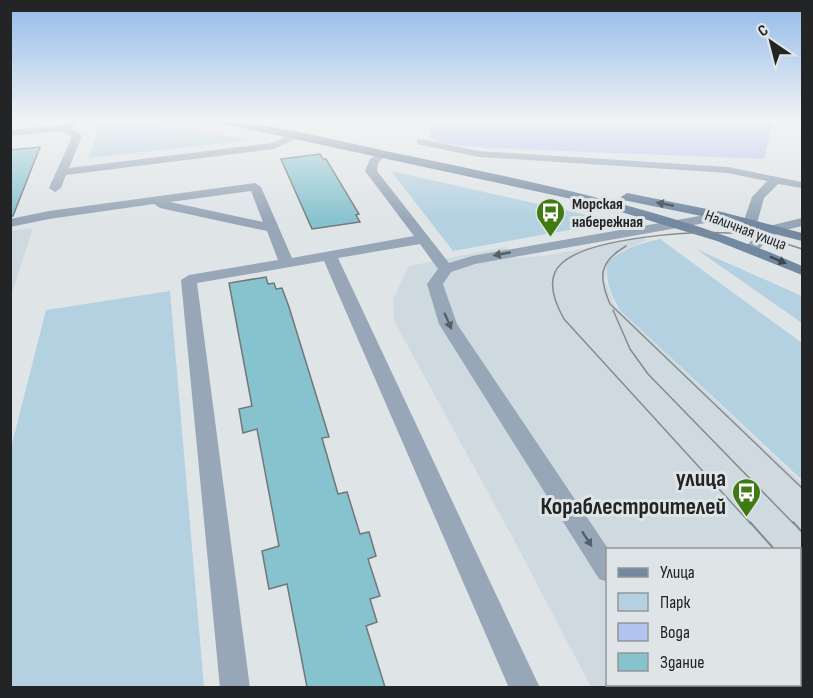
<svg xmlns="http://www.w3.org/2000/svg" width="813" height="698" font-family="'Sofia Sans Condensed',sans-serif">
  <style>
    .built { fill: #cedae0; fill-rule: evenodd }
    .green { fill: #b3d1e0 }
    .water { fill: #b2c3ee }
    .building { fill: #87c3cf; stroke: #727778; stroke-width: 1.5 }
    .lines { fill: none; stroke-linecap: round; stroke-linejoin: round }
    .lane { fill: #97a7b7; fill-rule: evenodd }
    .street { fill: #97a7b7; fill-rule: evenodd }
    .secondary { fill: #7389a0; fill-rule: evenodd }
    .tram-far1 { stroke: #878b8c; stroke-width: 1.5 }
    .tram { stroke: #878b8c; stroke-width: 2 }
    .oneway { fill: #3e4750 }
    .oneway2 { fill: #575f67 }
    .labels { text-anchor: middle; stroke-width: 6; stroke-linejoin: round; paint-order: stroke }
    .far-poi-label { font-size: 16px; font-weight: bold; fill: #222425; stroke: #dfe4e6; text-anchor: start }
    .far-street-label { font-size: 16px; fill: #222425; stroke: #dfe4e6 }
    .near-poi-label { font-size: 24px; font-weight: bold; fill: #222425; stroke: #dfe4e6; text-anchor: end }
  </style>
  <rect width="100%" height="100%" fill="#dfe4e6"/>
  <path class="built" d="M33,228L11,296V231Z
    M644,237L647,240L618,253L608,263L605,279L614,304L802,483V687H591L514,540L394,321L393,299L409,266L505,247L517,258L544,256ZM608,550H800V684H608Z"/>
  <path class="green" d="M100,124L176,128L251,140L89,158Z
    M391,171L591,216L598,219L602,224L453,251Z
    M660,239L802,343V480L620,310C610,293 606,283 607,263C623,248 640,244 660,239Z
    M696,249L802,296V323Z
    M170,291L204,687H11V448L46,310Z"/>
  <path class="water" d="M431,122H771L772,127L764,159L489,148L443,144L430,138Z"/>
  <path class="building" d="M40,147L13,216L10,217V150Z
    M320,154L323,159H326L359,214L356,215L360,222L312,229L281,159Z
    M266,277L268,284L274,283L276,289L282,288L289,307L329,437L322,438L338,494L347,492L360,534L369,532L376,556L368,559L380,596L370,599L377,622L366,626L385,687H307L287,584L269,589L262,551L279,546L257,429L243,433L239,409L252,406L229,283Z"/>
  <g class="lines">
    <path class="lane" d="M67,122H79L72,128L82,136L69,168L272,143L296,133L301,136L274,149L66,175L61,188L55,192L49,188L72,137L63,131L10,136V130L63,125Z
      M421,139L479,151L728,167L802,182V188L778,184L764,198L757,223L750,227L743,223L752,197L767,181L728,173L479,157L417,144V140Z
      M382,151L387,154L378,163L377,171L449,263L472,256L722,212L729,216L722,220L475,264L451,272L443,284L457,324L609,550L608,582L599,579L439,324L427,284L438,269L420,244L338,258L540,688H509L324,261L197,283L250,688H220L181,280L189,275L278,260L267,231L160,208L154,204L49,219L10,227V219L49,211L255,183L261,187L292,258L414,236L365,171L370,159ZM251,191L263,222L170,202Z
      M802,218V226L774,233L767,229L769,226Z
      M666,684H697L698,688H667Z"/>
    <path class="street" d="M774,225L779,226L781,229C773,238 765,241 757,252H747L745,249L756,234Z"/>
    <path class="secondary" d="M216,122C272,122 344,143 400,154C537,183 674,209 802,266V275L717,241L595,204Z
      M627,193L722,212L802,233V241L721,220L623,200L621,197Z"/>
    <path class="tram-far1" d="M626,246C599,262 598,276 610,304L802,488
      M613,310L630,349L648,374L794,524
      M751,524L564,319C555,303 545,279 561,264C589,237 692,231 730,233C755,234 779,241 802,249"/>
    <path class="tram" d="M750,522L775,550
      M793,522L802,532
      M800,577L802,580"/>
  </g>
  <defs><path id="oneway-solid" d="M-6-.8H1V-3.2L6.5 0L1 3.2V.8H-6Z" transform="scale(1.5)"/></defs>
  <g class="oneway">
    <use href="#oneway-solid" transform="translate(665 204) rotate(-169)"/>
    <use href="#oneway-solid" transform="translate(778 260) rotate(23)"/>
  </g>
  <g class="oneway2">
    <use href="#oneway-solid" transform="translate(502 254) rotate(169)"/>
    <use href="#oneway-solid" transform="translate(448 321) rotate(66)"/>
    <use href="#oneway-solid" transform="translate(587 539) rotate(57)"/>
  </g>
  <linearGradient id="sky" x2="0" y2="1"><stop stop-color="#92baea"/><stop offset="0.55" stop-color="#f1f3f4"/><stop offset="1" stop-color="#f1f3f4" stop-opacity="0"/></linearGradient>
  <rect width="813" height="220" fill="url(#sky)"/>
  <defs>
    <symbol id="bus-pin" viewBox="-11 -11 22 30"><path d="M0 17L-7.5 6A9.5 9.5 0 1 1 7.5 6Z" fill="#407a13" stroke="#dfe4e6"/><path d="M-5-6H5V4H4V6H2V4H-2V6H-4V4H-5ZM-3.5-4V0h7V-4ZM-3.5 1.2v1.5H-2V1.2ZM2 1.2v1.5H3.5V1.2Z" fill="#fff"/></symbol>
  </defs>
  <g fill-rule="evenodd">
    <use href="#bus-pin" x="534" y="196" width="33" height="45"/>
    <use href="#bus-pin" x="730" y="476" width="33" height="45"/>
  </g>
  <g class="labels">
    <g class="far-poi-label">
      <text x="572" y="209">Морская<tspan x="572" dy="18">набережная</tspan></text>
    </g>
    <g class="far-street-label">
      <text transform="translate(746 229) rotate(21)" y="6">Наличная улица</text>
    </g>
    <g class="near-poi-label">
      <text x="726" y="486">улица<tspan x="726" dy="28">Кораблестроителей</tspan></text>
    </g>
  </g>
  <rect width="813" height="698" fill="none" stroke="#222425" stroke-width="24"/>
  <rect x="606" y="548" width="195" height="138" fill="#dfe4e6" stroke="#939799" stroke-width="1.5"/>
  <rect x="618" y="568" width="30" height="9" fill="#7389a0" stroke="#939799" stroke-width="1.5"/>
  <text x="660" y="578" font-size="18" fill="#222425">Улица</text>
  <rect x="618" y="593" width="30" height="18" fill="#b3d1e0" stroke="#939799" stroke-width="1.5"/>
  <text x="660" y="608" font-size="18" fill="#222425">Парк</text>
  <rect x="618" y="623" width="30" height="18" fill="#b2c3ee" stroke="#939799" stroke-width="1.5"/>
  <text x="660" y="638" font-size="18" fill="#222425">Вода</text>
  <rect x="618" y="653" width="30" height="18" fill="#87c3cf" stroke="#939799" stroke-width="1.5"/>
  <text x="660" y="668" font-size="18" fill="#222425">Здание</text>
  <g transform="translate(771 42) rotate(325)" stroke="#dfe4e6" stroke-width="4.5" paint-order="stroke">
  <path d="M0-4.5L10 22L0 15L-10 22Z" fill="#222425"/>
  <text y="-9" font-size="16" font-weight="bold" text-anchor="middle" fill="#222425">С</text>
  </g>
</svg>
